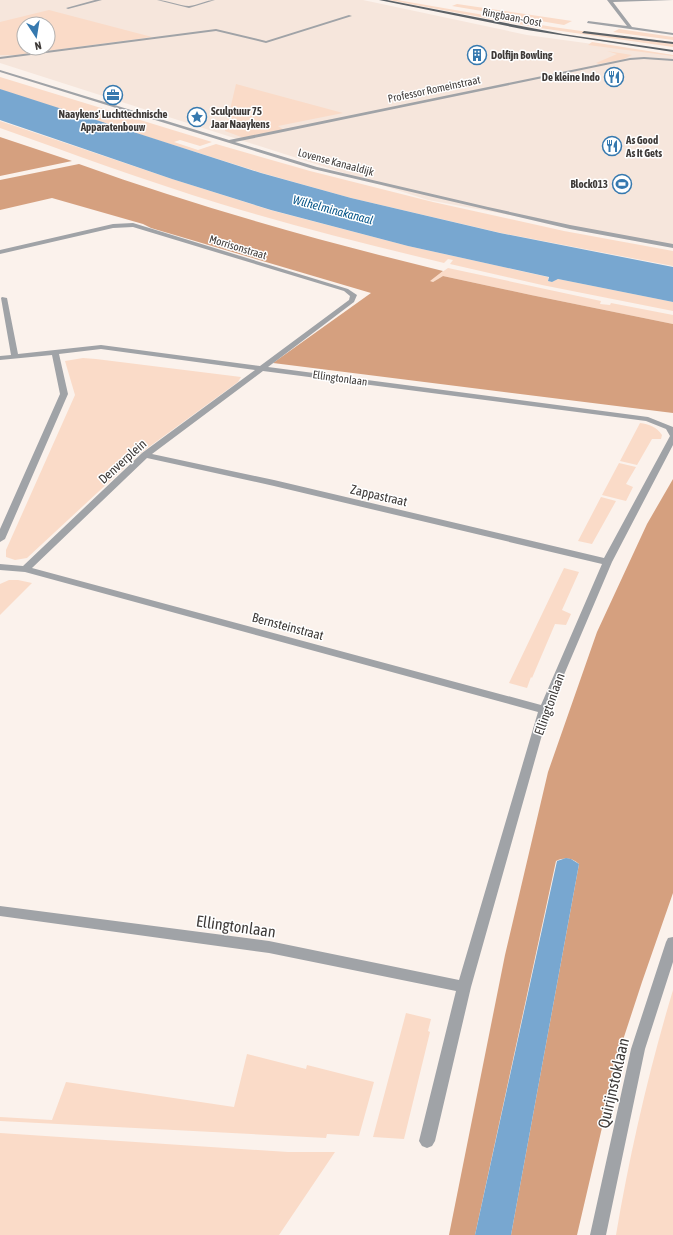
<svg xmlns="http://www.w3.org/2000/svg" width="673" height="1235" font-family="'Asap Condensed',sans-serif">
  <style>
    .built { fill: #f6e6dc; fill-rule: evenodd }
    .green { fill: #fadbc8; fill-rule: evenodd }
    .forest { fill: #d5a07f }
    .water { fill: #78a7d0 }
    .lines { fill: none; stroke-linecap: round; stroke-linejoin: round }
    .minor { fill: #a0a3a7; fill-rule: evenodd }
    .major { fill: #5c6267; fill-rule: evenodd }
    .labels { text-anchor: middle; stroke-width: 3; stroke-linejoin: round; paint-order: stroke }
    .far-street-label { font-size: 11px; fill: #3e3a38; stroke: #fff }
    .far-poi-label { font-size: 11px; font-weight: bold; fill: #3e3a38; stroke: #fff; text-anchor: start }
    .far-water-label { font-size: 12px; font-style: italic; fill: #045488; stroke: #fff }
    .street-label { font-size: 13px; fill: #3e3a38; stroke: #fff }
    .near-street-label { font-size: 16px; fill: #3e3a38; stroke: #fff }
  </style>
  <rect width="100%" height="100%" fill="#fbf2ec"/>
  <path class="built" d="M0,0H363L527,35L673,55V245L428,200L0,63ZM24,24H48V48H24Z"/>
  <path class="green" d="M388,0H397L553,27L673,44V47L540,28Z
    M457,4L572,21L564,25L452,6Z
    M49,10L152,37L16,55H0V22ZM24,24H48V48H24Z
    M619,29L673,37V40L613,32Z
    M592,42L673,55V56L588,45Z
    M607,51L632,55L624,59L599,64L596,63L617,54Z
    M0,77L212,142L200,146L180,140L174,142L198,150L216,144L310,171L433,202L564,231L673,251V266L501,233L351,198L262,173L8,93L0,89Z
    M236,84L343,113L278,126L284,130L244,138L225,131Z
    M0,121L172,179L270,210L408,246L548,277V281L552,282L558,279L673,302V311L542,285L450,264L453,260L448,259L444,263L440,262C366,244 293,226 221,204C146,181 73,154 0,128Z
    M448,268L601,301L600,304L610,305L611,303L673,315V324L531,295L443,276L433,282L429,281Z
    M83,358L96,359L241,377L238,382L138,455L27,558L15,560L6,557V550L75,395L65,361Z
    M640,423C649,424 657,427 662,435L661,439H652L637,465L620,461Z
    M619,463L636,467L626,484L633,487L626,501L602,495Z
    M601,497L616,501L592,544L578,541Z
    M564,568L579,572L562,610L571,614L566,625L555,624L532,678L531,677L527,688L509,683Z
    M9,580H18L32,583L0,615V584Z
    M673,990V1235H616C630,1152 649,1070 673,990Z
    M406,1013L431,1019L428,1031L430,1032L404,1139L373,1137Z
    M247,1054L306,1069L307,1065L374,1082L359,1136L327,1134L326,1138L0,1121V1117L52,1120L66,1082L234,1107Z
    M0,1133L288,1152H335L279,1235H0Z"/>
  <path class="forest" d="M0,137L72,161L0,176Z
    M79,164C198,207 320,241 443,271L430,281L433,282L443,276L531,295L673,324V413L273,363L371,293L151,228L143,224L52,198L0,210V180Z
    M673,479V893L642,982L621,1046L577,1235H511L579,864C572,858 565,857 556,861L475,1235H449L505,955L548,772L597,632L647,524Z"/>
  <path class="water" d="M0,89L261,173L351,198L500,233L673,267V302L558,279L552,282L548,281L549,277L408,246L271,210L172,179L0,120Z
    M566,858L571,859L579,864L511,1235H475L557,861Z"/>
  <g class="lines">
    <path class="minor" d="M95,0H102L68,9L66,8Z
      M157,0C168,0 179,6 189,6C198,5 206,0 215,0L189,8Z
      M607,0H673L613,2L632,27L673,33V35L587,23L588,21L627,26Z
      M349,15L352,16L266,43L216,31L0,59V57L216,29L266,41Z
      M644,57L673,59V61L644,59L630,60L235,142L317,167L488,207L570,225L673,244V248L570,229L313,169L0,72V70L229,140L630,58Z
      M133,223L348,289L357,295L354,302L268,367L648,417L673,427V445L612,562L549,710L471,987L435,1141L432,1146L427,1148L422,1146L419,1141L456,991L269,953L0,916V906L269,941L459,980L538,712L25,572L0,570V564L23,566L142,453L255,370L101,349L59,354L68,394L5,539L0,542V529L60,394L52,355L0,360V356L11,355L1,298L2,297L7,298L18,354L101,345L260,366L349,300L350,296L344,291L133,227L113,228L0,254V250L113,224ZM263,371L646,421L666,429L670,436L604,558L274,480L152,454ZM147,458L274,486L602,564L541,705L32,568Z
      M673,937V962L645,1049L606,1235H590L631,1049L666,942L668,938Z"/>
    <path class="major" d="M379,0H387L563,34L673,50V52L527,30Z
      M584,31L673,42V44L582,33Z"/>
  </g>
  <defs>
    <symbol id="building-ring" viewBox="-11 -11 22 22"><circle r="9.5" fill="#fff" stroke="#3679af" stroke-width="1.5"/><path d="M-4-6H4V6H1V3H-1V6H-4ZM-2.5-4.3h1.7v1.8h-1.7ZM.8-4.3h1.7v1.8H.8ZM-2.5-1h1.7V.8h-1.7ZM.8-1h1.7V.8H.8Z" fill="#3679af"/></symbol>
    <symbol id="restaurant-ring" viewBox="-11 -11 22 22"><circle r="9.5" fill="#fff" stroke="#3679af" stroke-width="1.5"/><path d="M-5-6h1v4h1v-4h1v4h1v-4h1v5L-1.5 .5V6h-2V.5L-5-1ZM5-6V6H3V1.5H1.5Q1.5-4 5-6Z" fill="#3679af"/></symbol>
    <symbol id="office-ring" viewBox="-11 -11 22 22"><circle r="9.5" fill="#fff" stroke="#3679af" stroke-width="1.5"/><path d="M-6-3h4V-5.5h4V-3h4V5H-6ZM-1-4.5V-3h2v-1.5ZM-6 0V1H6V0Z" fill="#3679af"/></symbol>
    <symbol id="sight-ring" viewBox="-11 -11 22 22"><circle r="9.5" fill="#fff" stroke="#3679af" stroke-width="1.5"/><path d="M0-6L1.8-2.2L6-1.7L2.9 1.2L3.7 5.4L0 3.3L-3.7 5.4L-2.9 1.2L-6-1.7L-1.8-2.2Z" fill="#3679af"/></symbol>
    <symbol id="stadium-ring" viewBox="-11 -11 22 22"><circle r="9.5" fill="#fff" stroke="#3679af" stroke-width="1.5"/><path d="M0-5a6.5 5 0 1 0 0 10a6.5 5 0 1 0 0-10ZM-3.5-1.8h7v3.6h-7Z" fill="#3679af"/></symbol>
  </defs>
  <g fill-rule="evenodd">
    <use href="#building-ring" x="466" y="44" width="22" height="22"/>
    <use href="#restaurant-ring" x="603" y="66" width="22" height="22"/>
    <use href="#office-ring" x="102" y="84" width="22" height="22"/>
    <use href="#sight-ring" x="186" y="106" width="22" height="22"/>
    <use href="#restaurant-ring" x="601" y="135" width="22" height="22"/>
    <use href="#stadium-ring" x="611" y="173" width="22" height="22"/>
  </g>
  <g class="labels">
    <g class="far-street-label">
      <text transform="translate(512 17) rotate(11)" y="4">Ringbaan-Oost</text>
      <text transform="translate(434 89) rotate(-12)" y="4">Professor Romeinstraat</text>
      <text transform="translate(336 162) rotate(15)" y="4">Lovense Kanaaldijk</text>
      <text transform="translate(238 247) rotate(17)" y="4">Morrisonstraat</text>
      <text transform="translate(340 378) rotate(8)" y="4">Ellingtonlaan</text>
    </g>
    <g class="far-poi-label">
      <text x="491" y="59">Dolfijn Bowling</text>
      <text x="600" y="81" text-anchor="end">De kleine Indo</text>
      <text x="211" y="115">Sculptuur 75<tspan x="211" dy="13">Jaar Naaykens</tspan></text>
      <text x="113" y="118" text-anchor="middle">Naaykens' Luchttechnische<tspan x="113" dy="13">Apparatenbouw</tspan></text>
      <text x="626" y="144">As Good<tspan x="626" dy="13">As It Gets</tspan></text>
      <text x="608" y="188" text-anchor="end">Block013</text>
    </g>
    <g class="far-water-label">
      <text transform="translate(333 210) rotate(15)" y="4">Wilhelminakanaal</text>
    </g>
    <g class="street-label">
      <text transform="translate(122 461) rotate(-42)" y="5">Denverplein</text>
      <text transform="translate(379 495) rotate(13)" y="5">Zappastraat</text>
      <text transform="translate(288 626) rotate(15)" y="5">Bernsteinstraat</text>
      <text transform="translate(549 704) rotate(-70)" y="5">Ellingtonlaan</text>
    </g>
    <g class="near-street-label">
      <text transform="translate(236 926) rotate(8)" y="6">Ellingtonlaan</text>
      <text transform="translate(613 1083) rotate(-77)" y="6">Quirijnstoklaan</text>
    </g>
  </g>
  <g transform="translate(36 36) rotate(168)"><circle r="19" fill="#ffffff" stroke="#b2b0af"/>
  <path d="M0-3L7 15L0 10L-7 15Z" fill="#3679af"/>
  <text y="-6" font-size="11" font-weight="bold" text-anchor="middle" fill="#3e3a38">N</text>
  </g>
</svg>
